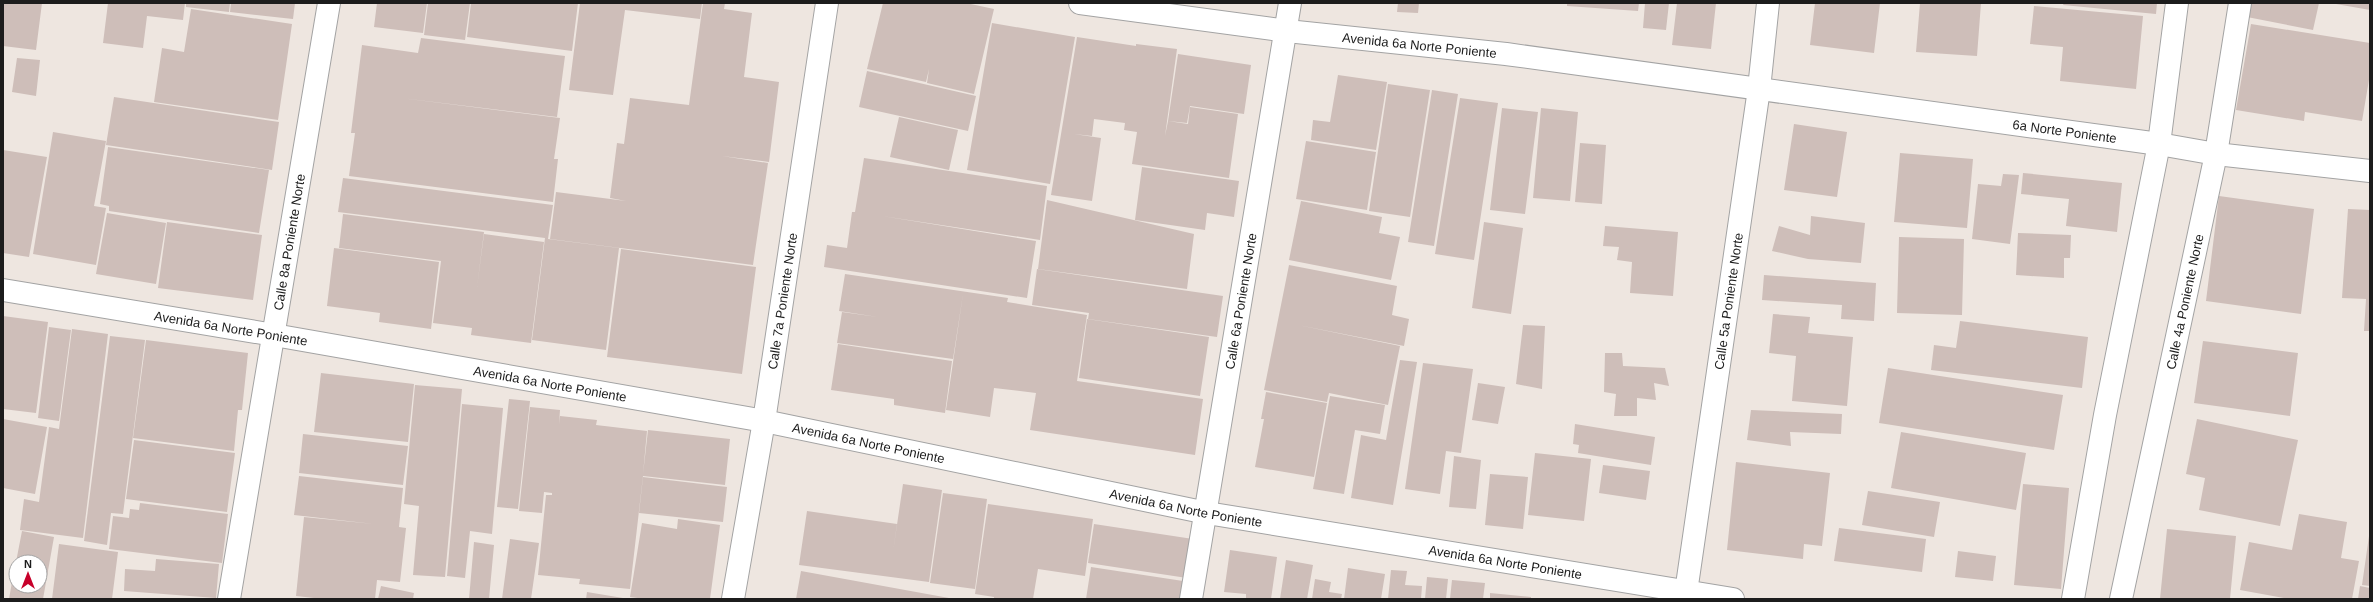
<svg xmlns="http://www.w3.org/2000/svg" width="2373" height="602" font-family="Helvetica,sans-serif">
  <style>
    .building { fill: #cebeb9 }
    .lines { fill: none; stroke-linecap: round; stroke-linejoin: round }
    .street-casing { stroke: #a3a3a3; stroke-width: 24 }
    .street { stroke: #fff; stroke-width: 22 }
    .labels { text-anchor: middle; stroke-width: 3; stroke-linejoin: round; paint-order: stroke }
    .street-label { font-size: 13px; fill: #1c1c1c; stroke: #fff }
  </style>
  <rect width="100%" height="100%" fill="#eee6e0"/>
  <path class="building" d="M3,3H42L36,50L3,46Z
    M108,3H185L183,20L147,16L143,48L103,43Z
    M186,3H230L229,12L186,7Z
    M231,3H295L293,19L230,12Z
    M377,3H427L423,33L374,27Z
    M428,3H470L465,40L424,35Z
    M471,3H578L572,51L467,37Z
    M580,3H702L700,19L625,10L613,95L569,90Z
    M703,3H725L724,9L752,13L744,77L779,82L769,162L722,156L768,163L753,265L550,239L556,192L626,201L610,198L617,143L624,144L630,98L689,105Z
    M883,3H966L994,9L974,94L927,83L929,69L926,82L867,69Z
    M1398,3H1419L1418,13L1397,12Z
    M1567,3H1639L1638,11L1567,6Z
    M1645,3H1669L1666,30L1643,28Z
    M1677,3H1716L1711,49L1672,45Z
    M1815,3H1880L1874,53L1810,45Z
    M1920,3H1981L1977,56L1916,52Z
    M2064,3H2157L2156,14L2063,5Z
    M2250,3H2319L2313,30L2247,17Z
    M2336,3H2370V10L2336,4Z
    M2034,6L2143,16L2136,89L2060,81L2063,47L2030,44Z
    M191,9L292,24L286,66L193,52L286,66L278,120L154,102L162,48L184,52Z
    M992,23L1075,37L1050,184L967,170Z
    M2251,24L2370,43V74L2362,121L2305,112L2304,121L2236,110Z
    M1077,37L1136,46V44L1177,49L1165,136L1168,121L1188,124L1190,107L1238,114L1229,178L1132,164L1137,132L1124,130L1125,123L1094,119L1092,136L1074,134L1101,138L1092,201L1051,195Z
    M421,38L565,56L557,117L401,98L560,118L554,159H558L553,202L349,176L355,133H351L362,45L418,53Z
    M1178,54L1251,65L1244,114L1190,106L1187,123L1168,121Z
    M17,58L40,60L36,96L12,92Z
    M867,71L976,96L968,131L859,107Z
    M1338,75L1387,82L1376,150L1311,140L1313,120L1330,122Z
    M1388,84L1430,90L1410,217L1369,211Z
    M1432,90L1458,94L1434,246L1408,242Z
    M114,97L279,122L272,170L106,145Z
    M1460,98L1498,103L1474,260L1435,254Z
    M1502,108L1538,112L1525,214L1490,210Z
    M1541,108L1578,112L1570,201L1533,198Z
    M899,117L958,130L949,170L890,157Z
    M1794,124L1847,132L1837,197L1784,190Z
    M53,132L106,141L94,206L106,208L96,265L33,254Z
    M1306,141L1376,152L1367,210L1296,199Z
    M1580,143L1606,145L1602,204L1575,202Z
    M108,147L269,170L259,233L109,211V206L100,204Z
    M3,150L47,157L29,257L3,253Z
    M1900,153L1973,159L1967,228L1894,222Z
    M864,158L1047,186L1040,240L882,216L1036,241L1027,298L824,267L827,245L847,248L852,212H855Z
    M1142,167L1239,181L1234,217L1207,213L1205,230L1135,220Z
    M2023,173L2122,183L2117,232L2066,226L2069,199L2021,194Z
    M2003,174L2019,175L2010,244L1972,239L1978,184L2001,186Z
    M343,178L553,205L548,239L619,248L606,350L532,340L545,238L338,212Z
    M2219,196L2314,209L2301,314L2206,301Z
    M1047,200L1194,234L1187,289L1038,269Z
    M1301,201L1382,217L1379,233L1400,237L1391,280L1289,260Z
    M2348,209L2370,210V331H2364L2366,299L2342,298Z
    M107,213L166,223L156,284L96,274Z
    M343,214L484,232L477,287L484,234L544,242L531,343L471,335L472,328L433,323L441,261L339,248Z
    M1811,216L1865,223L1861,263L1808,259L1772,251L1779,226L1810,235Z
    M167,222L262,235L253,300L158,288Z
    M1484,222L1523,228L1511,314L1472,308Z
    M1605,226L1678,232L1673,296L1630,293L1632,262L1617,260L1619,247L1603,246Z
    M2018,233L2071,235L2070,258H2064V278L2016,275Z
    M1899,237L1964,239L1962,315L1897,313Z
    M334,248L439,262L431,329L379,322L380,313L327,306Z
    M621,249L756,267L742,374L607,357Z
    M1289,265L1397,286L1392,315L1409,319L1404,346L1298,325L1400,346L1388,405L1329,393L1327,402L1264,390Z
    M1037,269L1223,296L1217,337L1088,319L1089,313L1032,305Z
    M845,274L1008,298L1007,302L1087,315L1077,381L1203,399L1195,455L1030,430L1036,393L994,388L990,417L946,410L963,294L953,359L837,343L842,312L878,317L839,311Z
    M1764,275L1876,283L1874,321L1841,319L1842,305L1762,300Z
    M1773,314L1810,317L1808,333L1853,337L1847,406L1792,401L1796,356L1769,353Z
    M3,316L48,322L36,413L3,409Z
    M1087,319L1209,337L1200,396L1079,378Z
    M1960,321L2088,337L2082,388L1931,370L1934,345L1956,348Z
    M1523,325L1545,326L1542,389L1516,384Z
    M49,327L71,330L59,421L38,418Z
    M72,329L108,334L83,538L20,530L24,499L39,502L49,427L59,429Z
    M110,336L145,340L123,514L111,513L107,545L84,541Z
    M146,340L248,353L242,410H238L234,451L133,438Z
    M2203,341L2298,353L2290,416L2194,403Z
    M838,344L952,361L945,413L894,405V399L831,390Z
    M1605,353H1622L1623,366L1665,368L1669,386L1654,383L1656,400L1637,398V416H1614L1616,394L1604,392Z
    M1400,360L1417,362L1393,505L1351,498L1361,435L1386,440Z
    M1423,363L1473,369L1461,453L1446,451L1440,494L1405,489Z
    M1888,368L2063,395L2054,450L1879,423Z
    M321,373L414,384L408,442L314,432Z
    M1478,383L1505,387L1498,424L1472,420Z
    M415,385L462,389L445,577L413,575L419,506L404,504Z
    M1266,392L1327,403L1314,477L1255,467L1264,419H1261Z
    M1330,396L1385,405L1380,434L1355,430L1344,494L1313,489Z
    M509,399L530,401L518,509L497,507Z
    M462,404L503,408L492,534L470,531L465,578L447,576Z
    M530,407L560,410L559,424L560,416L597,420L596,425L647,431L643,474L648,430L730,439L725,485L643,476L630,589L579,584L580,579L538,575L546,495H552V493L544,492L542,513L519,511Z
    M1751,410L1842,414L1841,434L1790,432L1791,446L1747,440Z
    M3,419L47,427L35,494L3,488Z
    M2197,419L2298,440L2280,526L2199,510L2205,478L2186,474Z
    M1575,424L1655,437L1651,465L1578,453L1579,445L1573,444Z
    M1901,432L2026,453L2016,510L1891,488Z
    M303,434L408,446L403,485L299,473Z
    M134,440L235,453L227,512L126,499Z
    M1535,453L1591,459L1584,521L1528,515Z
    M1454,456L1481,460L1476,509L1449,507Z
    M1736,462L1830,473L1822,546L1804,544L1803,559L1727,550Z
    M1603,465L1650,471L1646,500L1599,493Z
    M1490,474L1528,477L1523,529L1485,525Z
    M299,476L403,488L399,527L406,528L400,582L377,580L375,599H323L296,596L304,517L374,524L294,515Z
    M643,477L727,487L723,522L639,513Z
    M903,484L942,490L929,582L799,565L807,511L897,524L893,552Z
    M2023,484L2069,488L2061,589L2014,585Z
    M1868,491L1940,502L1934,537L1862,525Z
    M943,493L987,499L975,589L930,583Z
    M140,503L228,514L222,563L109,549L113,516L129,518L130,509L139,510Z
    M988,504L1093,519L1085,576L1038,569L1033,599H994V597L975,594Z
    M2299,514L2347,522L2341,558L2359,561L2352,599H2290L2240,590L2249,542L2292,550Z
    M678,519L720,525L710,599H645L630,597L642,523L677,529Z
    M1094,524L1193,539L1187,578L1088,563Z
    M1839,528L1926,539L1922,572L1834,561Z
    M2167,529L2236,536L2230,599H2160Z
    M22,531L54,537L43,599H9L15,565L16,586H40V562H16Z
    M2369,536H2370V586L2362,585Z
    M510,539L539,543L531,599H502Z
    M474,542L494,545L489,599H469Z
    M59,544L118,552L112,599H52Z
    M1230,550L1277,557L1271,599H1246V594L1224,592Z
    M1958,551L1996,556L1993,581L1955,577Z
    M156,559L219,564L216,598L124,591L125,569L155,571Z
    M1286,560L1313,565L1307,599H1280Z
    M1091,567L1183,581L1181,599H1086Z
    M1348,568L1385,574L1381,599H1344Z
    M1391,570L1407,571L1405,585L1422,586L1421,599H1388Z
    M801,571L949,598V599H796Z
    M1427,577L1448,579L1446,599H1425Z
    M1315,579L1331,582L1329,592L1342,594L1341,599H1312Z
    M1452,580L1485,583L1483,599H1450Z
    M381,586L414,593L413,599H378Z
    M2360,586L2370,588V599H2358Z
    M587,592L623,598V599H586Z
    M1490,593L1531,597V599H1490Z"/>
  <g class="lines">
    <defs>
      <g id="street">
        <path id="s1" d="M1080,3L1287,31L1506,54L2159,144L2216,154L2370,171"/>
        <path id="s2" d="M3,290L274,335L764,421L1207,513L1733,599"/>
        <path id="s3" d="M229,599L329,3"/>
        <path id="s4" d="M733,599L764,421L827,3"/>
        <path id="s5" d="M1191,599L1290,3"/>
        <path id="s6" d="M1685,599L1759,89L1768,3"/>
        <path d="M2073,599L2105,415L2159,144L2177,3"/>
        <path id="s7" d="M2121,599L2216,154L2240,3"/>
      </g>
    </defs>
    <use href="#street" class="street-casing"/>
    <use href="#street" class="street"/>
  </g>
  <g class="labels">
    <g class="street-label">
      <text dy="5" stroke="none"><textPath href="#s1" startOffset="342">Avenida 6a Norte Poniente</textPath></text>
      <text dy="5" stroke="none"><textPath href="#s1" startOffset="993">6a Norte Poniente</textPath></text>
      <text dy="5" stroke="none"><textPath href="#s3" startOffset="362">Calle 8a Poniente Norte</textPath></text>
      <text dy="5" stroke="none"><textPath href="#s4" startOffset="302">Calle 7a Poniente Norte</textPath></text>
      <text dy="5" stroke="none"><textPath href="#s5" startOffset="302">Calle 6a Poniente Norte</textPath></text>
      <text dy="5" stroke="none"><textPath href="#s6" startOffset="301">Calle 5a Poniente Norte</textPath></text>
      <text dy="5" stroke="none"><textPath href="#s7" startOffset="304">Calle 4a Poniente Norte</textPath></text>
      <text dy="5" stroke="none"><textPath href="#s2" startOffset="231">Avenida 6a Norte Poniente</textPath></text>
      <text dy="5" stroke="none"><textPath href="#s2" startOffset="555">Avenida 6a Norte Poniente</textPath></text>
      <text dy="5" stroke="none"><textPath href="#s2" startOffset="879">Avenida 6a Norte Poniente</textPath></text>
      <text dy="5" stroke="none"><textPath href="#s2" startOffset="1203">Avenida 6a Norte Poniente</textPath></text>
      <text dy="5" stroke="none"><textPath href="#s2" startOffset="1527">Avenida 6a Norte Poniente</textPath></text>
    </g>
  </g>
  <rect width="2373" height="602" fill="none" stroke="#1c1c1c" stroke-width="8"/>
  <g transform="translate(28 574)"><circle r="19" fill="#ffffff" stroke="#a4a4a4"/>
  <path d="M0-3L7 15L0 10L-7 15Z" fill="#c7002a"/>
  <text y="-6" font-size="11" font-weight="bold" text-anchor="middle" fill="#1c1c1c">N</text>
  </g>
</svg>
